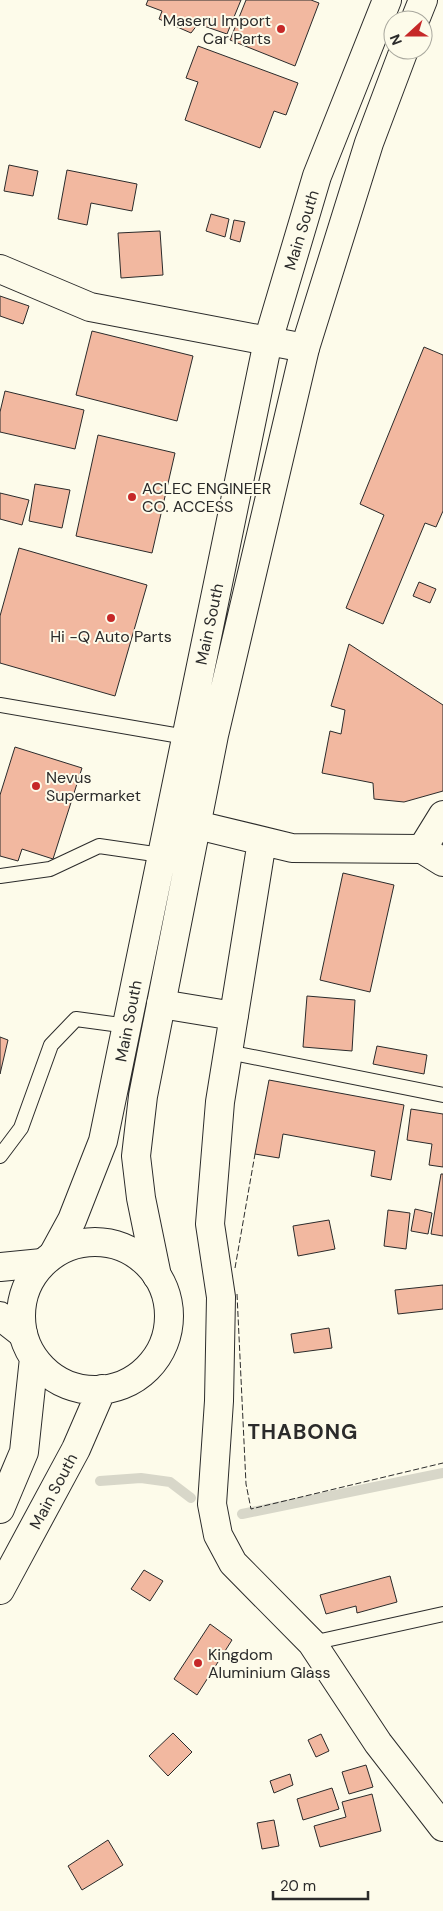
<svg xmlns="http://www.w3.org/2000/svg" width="443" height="1911" font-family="'DM Sans',sans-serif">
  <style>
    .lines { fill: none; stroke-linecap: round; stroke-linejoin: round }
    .stream { stroke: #d8d7c9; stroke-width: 10 }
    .building { fill: #f2b8a0; stroke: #2b2b2b }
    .lane-casing { stroke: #2b2b2b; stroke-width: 16 }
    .street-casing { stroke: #2b2b2b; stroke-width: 30 }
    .secondary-casing { stroke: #2b2b2b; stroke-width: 30 }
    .primary-casing { stroke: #2b2b2b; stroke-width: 30 }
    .highway-casing { stroke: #2b2b2b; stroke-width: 30 }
    .lane { stroke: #fdfbea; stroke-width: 14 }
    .street { stroke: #fdfbea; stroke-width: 28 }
    .secondary { stroke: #fdfbea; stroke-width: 28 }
    .primary { stroke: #fdfbea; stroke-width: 28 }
    .highway { stroke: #fdfbea; stroke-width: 28 }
    .fence { stroke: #2b2b2b; stroke-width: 1; stroke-dasharray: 6 2.5; stroke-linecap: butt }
    .poi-dot { fill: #c62828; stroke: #fdfbea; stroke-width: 2 }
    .labels { text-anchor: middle; stroke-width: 4; stroke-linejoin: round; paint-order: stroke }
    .poi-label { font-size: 16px; fill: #2b2b2b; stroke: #fdfbea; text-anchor: start }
    .street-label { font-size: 16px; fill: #2b2b2b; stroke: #fdfbea }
    .district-label { font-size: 21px; font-weight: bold; letter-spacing: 1px; fill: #2b2b2b; stroke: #fdfbea }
  </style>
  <rect width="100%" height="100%" fill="#fdfbea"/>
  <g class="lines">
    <path class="stream" d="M100,1481L141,1478L170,1482L191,1498
      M242,1514L443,1473"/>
  </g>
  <path class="building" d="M148,0H241L227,34L198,24L191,33L159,19L162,11L146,5Z
    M246,0H311L319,3L295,66L230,40Z
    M198,46L298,83L286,115L274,111L260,148L185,120L198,82L186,78Z
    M9,165L38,171L33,196L4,191Z
    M67,170L137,184L132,211L91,203L87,225L58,219Z
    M211,214L229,219L225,237L206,231Z
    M234,220L245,222L240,242L230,239Z
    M160,231L163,275L121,278L118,233Z
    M0,296L29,306L23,324L0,316Z
    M92,331L193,356L177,421L76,395Z
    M424,347L443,355V511L436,527L425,523L383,624L346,608L384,515L360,504Z
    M5,391L84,410L75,449L0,432V412Z
    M98,435L175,453L152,553L76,536Z
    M35,484L70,490L62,528L29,521Z
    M0,493L29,500L22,525L0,519Z
    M19,548L147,585L115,696L0,663V616Z
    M419,582L436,589L430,603L413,596Z
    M349,644L443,705V791L404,802L374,799L373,783L322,773L330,731L341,734L345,710L331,706Z
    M15,747L82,768L53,859L22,849L18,861L0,856V795Z
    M343,873L394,885L370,992L320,980Z
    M307,996L355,1000L352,1051L303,1047Z
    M0,1037L8,1040L0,1074Z
    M377,1046L427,1055L424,1074L373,1064Z
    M269,1080L404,1105L391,1180L371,1176L375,1151L283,1134L279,1158L255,1154Z
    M411,1109L443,1114V1167L429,1165L432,1144L407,1140Z
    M441,1174H443V1236L431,1234Z
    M415,1209L432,1213L428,1234L411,1231Z
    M388,1210L410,1213L406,1249L384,1246Z
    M329,1220L335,1249L298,1256L293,1226Z
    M443,1285V1309L398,1314L395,1290Z
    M329,1328L332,1348L294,1353L291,1334Z
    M144,1570L163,1581L150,1601L131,1589Z
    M390,1576L397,1602L357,1613L356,1606L326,1614L320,1595Z
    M210,1624L232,1640L197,1695L174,1679Z
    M173,1733L192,1752L168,1776L149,1756Z
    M321,1734L329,1751L316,1757L308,1740Z
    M366,1765L373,1787L349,1794L342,1772Z
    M290,1774L293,1785L274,1793L270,1781Z
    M332,1788L339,1809L303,1820L297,1799Z
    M372,1794L381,1831L320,1847L314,1826L346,1817L342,1802Z
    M274,1820L279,1846L262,1849L257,1823Z
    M108,1840L123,1865L82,1890L68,1866Z"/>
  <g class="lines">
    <defs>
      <path id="lane" d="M0,705L186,737
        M0,876L50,869L99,846L161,855
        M228,1052L443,1095
        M0,1156L21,1128L51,1045L76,1019L128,1026
        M312,1643L443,1614"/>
      <path id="street" d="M0,269L90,307L305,348
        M197,825L292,848L422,849L443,862
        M262,841L220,1102L210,1224L221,1297L219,1401L212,1504L218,1535L233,1563L312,1643L378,1743L443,1827
        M422,849L443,815
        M161,1004L234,1016"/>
      <path id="secondary" d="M0,1267L42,1263
        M0,1316L23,1334"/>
      <path id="primary" d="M415,20L423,0
        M54,1253L72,1220L103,1141L268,341L317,176L387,0
        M157,1276L141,1198L136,1156L143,1096L214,735L305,348L369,143L404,50"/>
      <path id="highway" d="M21 1316a74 74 0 1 1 148 0a74 74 0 1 1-148 0Z
        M0,1509L24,1452L34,1358
        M0,1590L76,1449L102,1389"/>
    </defs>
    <use href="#lane" class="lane-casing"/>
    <use href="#street" class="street-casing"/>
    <use href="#secondary" class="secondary-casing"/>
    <use href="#primary" class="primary-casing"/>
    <use href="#highway" class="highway-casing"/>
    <use href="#lane" class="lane"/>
    <use href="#street" class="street"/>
    <use href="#secondary" class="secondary"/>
    <use href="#primary" class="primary"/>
    <use href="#highway" class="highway"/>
    <path class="fence" d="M235,1268L255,1154
      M237,1294L246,1484L251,1509L443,1463"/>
  </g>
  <g class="poi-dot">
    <circle cx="281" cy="29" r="5"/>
    <circle cx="132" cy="497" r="5"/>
    <circle cx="111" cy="618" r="5"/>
    <circle cx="36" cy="786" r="5"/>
    <circle cx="198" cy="1663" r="5"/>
  </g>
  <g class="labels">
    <g class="poi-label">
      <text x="271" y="26" text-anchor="end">Maseru Import<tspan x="271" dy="18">Car Parts</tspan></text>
      <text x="142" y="494">ACLEC ENGINEER<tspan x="142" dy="18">CO. ACCESS</tspan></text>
      <text x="111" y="642" text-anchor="middle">Hi -Q Auto Parts</text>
      <text x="46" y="783">Nevus<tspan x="46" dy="18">Supermarket</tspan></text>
      <text x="208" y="1660">Kingdom<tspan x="208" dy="18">Aluminium Glass</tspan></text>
    </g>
    <g class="street-label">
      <text transform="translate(301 230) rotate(-73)" y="6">Main South</text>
      <text transform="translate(209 624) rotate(-78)" y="6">Main South</text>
      <text transform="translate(128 1021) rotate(-79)" y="6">Main South</text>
      <text transform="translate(53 1491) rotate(-62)" y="6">Main South</text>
    </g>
    <g class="district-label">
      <text x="303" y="1439">THABONG</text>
    </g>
  </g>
  <g transform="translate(408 35) rotate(249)"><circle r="24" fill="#fdfbea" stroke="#a9a89e"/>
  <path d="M0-4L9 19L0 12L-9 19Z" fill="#c62828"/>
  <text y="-8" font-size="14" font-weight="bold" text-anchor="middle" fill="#2b2b2b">N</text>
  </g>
  <path d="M273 1891v8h95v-8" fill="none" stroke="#2b2b2b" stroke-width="2.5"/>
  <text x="280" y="1891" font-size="15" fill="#2b2b2b" stroke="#fdfbea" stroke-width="4" paint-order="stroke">20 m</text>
</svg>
